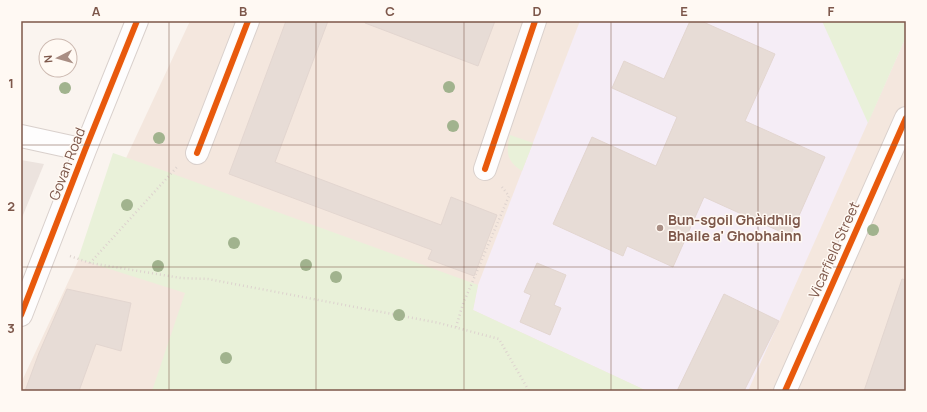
<svg xmlns="http://www.w3.org/2000/svg" width="927" height="412" font-family="Manrope,sans-serif">
  <style>
    .residential { fill: #f4e7de }
    .industrial { fill: #ece3de }
    .education { fill: #f5edf6 }
    .green { fill: #e9f1d9 }
    .building { fill: #e7dcd6; stroke: #e3d6d0 }
    .lines { fill: none; stroke-linecap: round; stroke-linejoin: round }
    .minor-casing { stroke: #d9d0cc; stroke-width: 24 }
    .path { stroke: #ddd2ce; stroke-width: 2.5; stroke-dasharray: 1 3; stroke-linecap: butt }
    .minor { stroke: #fefdfd; stroke-width: 22 }
    .cycleway-casing { stroke: #fff9f3; stroke-width: 8 }
    .cycleway { stroke: #e8590c; stroke-width: 6 }
    .tree { fill: #a1b38e }
    .grid { fill: none; stroke: #7d574a; stroke-width: 1; stroke-opacity: 0.55 }
    .poi-dot { fill: #a98e84; stroke: #fff9f3; stroke-width: 1.5 }
    .labels { text-anchor: middle; stroke-width: 3; stroke-linejoin: round; paint-order: stroke }
    .street-label { font-size: 14px; fill: #7d574a; stroke: #fff9f3 }
    .poi-label { font-size: 14px; font-weight: bold; fill: #7d574a; stroke: #fff9f3; text-anchor: start }
    .neatline { fill: none; stroke: #7d574a; stroke-width: 1.5 }
    .grid-label { font-size: 13px; text-anchor: middle; font-weight: bold; fill: #7d574a }
  </style>
  <rect width="100%" height="100%" fill="#faf4ef"/>
  <path class="residential" d="M190,21H906V391H21V383Z"/>
  <path class="industrial" d="M21,160L44,164L21,220Z"/>
  <path class="education" d="M580,21H906V37L748,391H647L473,310L478,285Z"/>
  <path class="green" d="M822,21H906V37L868,123Z
    M510,135L533,143L522,171C506,161 506,152 510,135Z
    M113,153L165,171L478,285L473,310L647,391H152L185,293L78,259Z"/>
  <path class="building" d="M286,21H328L275,162L441,225L451,197L497,215L474,276L428,259L432,250L229,174Z
    M365,21H495L478,66L365,23Z
    M690,21H701L775,54L745,121L825,157L790,236L704,197L673,267L627,246L623,256L553,224L592,137L656,166L677,117L612,88L624,61L664,79Z
    M537,263L566,275L554,305L561,308L550,335L520,322L531,295L524,292Z
    M902,279L906,280V391H864Z
    M67,289L131,303L121,351L96,344L79,391H25L39,353Z
    M724,294L779,321L744,391H677Z"/>
  <g class="lines">
    <defs>
      <path id="minor" d="M21,136L85,150
        M197,153L248,21
        M485,169L535,21
        M21,315L85,150L137,21
        M785,391L906,118"/>
    </defs>
    <use href="#minor" class="minor-casing"/>
    <path class="path" d="M70,256L90,263L181,278L208,279L439,323L499,339L529,391
      M90,263L177,167
      M456,327L463,304L509,196L502,187"/>
    <use href="#minor" class="minor"/>
    <defs>
      <path id="cycleway" d="M197,153L248,21
        M485,169L535,21
        M21,315L85,150L137,21
        M785,391L906,118"/>
    </defs>
    <use href="#cycleway" class="cycleway-casing"/>
    <use href="#cycleway" class="cycleway"/>
  </g>
  <g class="tree">
    <circle cx="449" cy="87" r="6"/>
    <circle cx="65" cy="88" r="6"/>
    <circle cx="453" cy="126" r="6"/>
    <circle cx="159" cy="138" r="6"/>
    <circle cx="127" cy="205" r="6"/>
    <circle cx="873" cy="230" r="6"/>
    <circle cx="234" cy="243" r="6"/>
    <circle cx="306" cy="265" r="6"/>
    <circle cx="158" cy="266" r="6"/>
    <circle cx="336" cy="277" r="6"/>
    <circle cx="399" cy="315" r="6"/>
    <circle cx="226" cy="358" r="6"/>
  </g>
  <path class="grid" d="M169,21V391M316,21V391M464,21V391M611,21V391M758,21V391M21,145H906M21,267H906"/>
  <circle class="poi-dot" cx="660" cy="228" r="4"/>
  <g class="labels">
    <g class="street-label">
      <text transform="translate(67 164) rotate(-69)" y="5">Govan Road</text>
      <text transform="translate(834 250) rotate(-66)" y="5">Vicarfield Street</text>
    </g>
    <g class="poi-label">
      <text x="668" y="225">Bun-sgoil Ghàidhlig<tspan x="668" dy="16">Bhaile a' Ghobhainn</tspan></text>
    </g>
  </g>
  <rect width="927" height="412" fill="none" stroke="#fff9f3" stroke-width="44"/>
  <g transform="translate(58 58) rotate(264)"><circle r="19" fill="#fff9f3" stroke="#cbb8af"/>
  <path d="M0-3L7 15L0 10L-7 15Z" fill="#a98e84"/>
  <text y="-6" font-size="11" font-weight="bold" text-anchor="middle" fill="#7d574a">N</text>
  </g>
  <rect x="22" y="22" width="883" height="368" class="neatline"/>
  <g class="grid-label">
    <text x="96" y="16">A</text>
    <text x="243" y="16">B</text>
    <text x="390" y="16">C</text>
    <text x="537" y="16">D</text>
    <text x="684" y="16">E</text>
    <text x="831" y="16">F</text>
    <text x="11" y="88">1</text>
    <text x="11" y="211">2</text>
    <text x="11" y="333">3</text>
  </g>
</svg>
